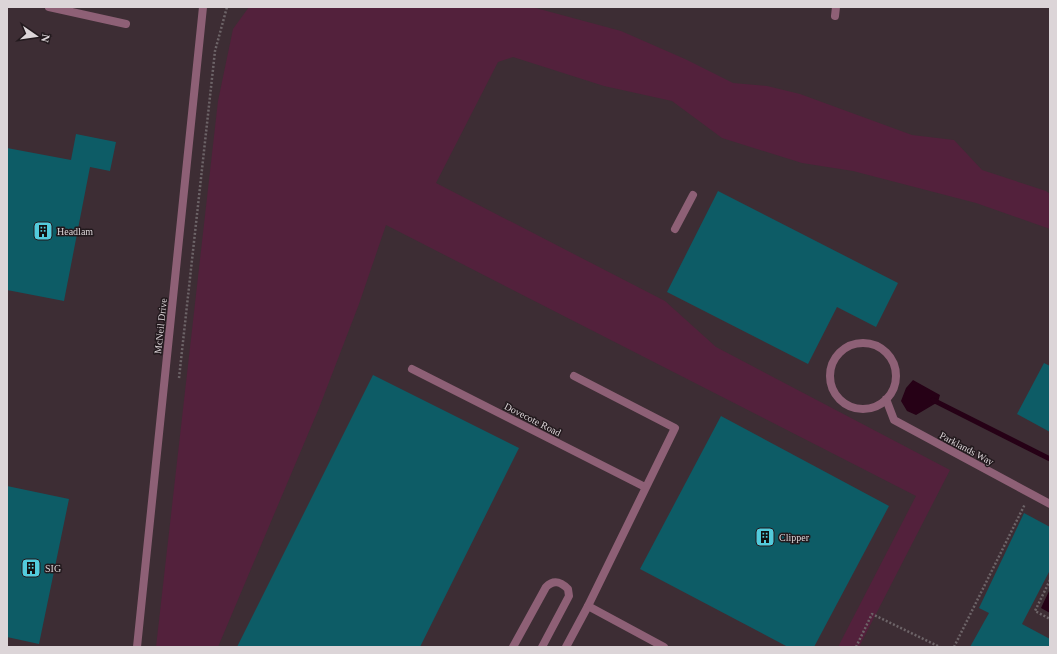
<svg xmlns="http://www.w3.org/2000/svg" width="1057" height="654" font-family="'Times New Roman',serif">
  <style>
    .built { fill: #3d2d34 }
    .green { fill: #53213c }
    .water { fill: #260116 }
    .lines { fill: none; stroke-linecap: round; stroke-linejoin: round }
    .stream { stroke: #260116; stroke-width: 5 }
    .building { fill: #0d5c66 }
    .path { stroke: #6d6468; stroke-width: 2.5; stroke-dasharray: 2 2; stroke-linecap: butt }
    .service { stroke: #8e6076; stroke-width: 8 }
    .minor { stroke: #8e6076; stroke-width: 8 }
    .tertiary { stroke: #8e6076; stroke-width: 8 }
    .labels { text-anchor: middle; stroke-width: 3; stroke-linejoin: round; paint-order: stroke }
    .poi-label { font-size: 10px; fill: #dcd5d8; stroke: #22191d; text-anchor: start }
    .street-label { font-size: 10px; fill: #dcd5d8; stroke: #22191d }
  </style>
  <rect width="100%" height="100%" fill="#2c2227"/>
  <path class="built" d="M7,7H1050V647H7Z"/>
  <path class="green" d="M249,7H532L621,31L685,59L733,83L767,86L800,94L912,135L954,140L982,170L1046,191L1050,194V229L976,203L853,171L802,163L722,138L672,101L604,86L513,57L498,62L436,183L665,301L716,347L950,470L859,647H838L916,496L386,225L359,304L319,408L218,647H156L218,101L233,29Z"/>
  <path class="water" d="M913,380L940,395L938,402L916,415L907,411L901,401L906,388Z
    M1050,589V613L1041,608Z"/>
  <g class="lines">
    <path class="stream" d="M933,400L1050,459"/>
  </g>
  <path class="building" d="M76,134L116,142L110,171L90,167L64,301L7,290V148L71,160Z
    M718,191L898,283L876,327L837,307L808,364L667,292Z
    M1044,363L1050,366V432L1017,414Z
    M373,375L519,448L420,647H237Z
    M721,416L889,506L814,647H788L640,569Z
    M7,486L69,499L39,644L7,637Z
    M1024,513L1050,527V570L1022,624L1050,639V647H970L989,613L979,608Z"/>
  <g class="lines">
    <path class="path" d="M179,378L215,51L227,7
      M1050,580L1035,611L1050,619
      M856,647L872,614L940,647
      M954,647L1025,504"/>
    <path class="service" d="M49,7L126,24
      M835,16L836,7
      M675,229L693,195
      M588,606L664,647
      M513,647L546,587C554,579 561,582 568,589L569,596L542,647"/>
    <path class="minor" d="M830 376a33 33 0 1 1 66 0a33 33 0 1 1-66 0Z
      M412,369L645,487
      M886,399L894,420L1050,504
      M566,647L588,606L675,428L574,376"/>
    <path class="tertiary" d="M137,647L203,7"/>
  </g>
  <defs>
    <symbol id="building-square" viewBox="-11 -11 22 22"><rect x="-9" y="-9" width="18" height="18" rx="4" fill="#53cbdc" stroke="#22191d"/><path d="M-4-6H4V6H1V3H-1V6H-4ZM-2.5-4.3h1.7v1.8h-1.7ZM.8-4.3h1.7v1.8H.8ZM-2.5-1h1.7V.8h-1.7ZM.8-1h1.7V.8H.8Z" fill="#111"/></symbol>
  </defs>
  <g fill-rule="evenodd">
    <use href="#building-square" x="32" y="220" width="22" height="22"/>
    <use href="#building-square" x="754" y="526" width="22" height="22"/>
    <use href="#building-square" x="20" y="557" width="22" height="22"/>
  </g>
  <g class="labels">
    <g class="poi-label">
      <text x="57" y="235">Headlam</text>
      <text x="779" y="541">Clipper</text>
      <text x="45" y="572">SIG</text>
    </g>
    <g class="street-label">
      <text transform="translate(160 326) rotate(-84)" y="4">McNeil Drive</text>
      <text transform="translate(533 419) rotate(27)" y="4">Dovecote Road</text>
      <text transform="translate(967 448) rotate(28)" y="4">Parklands Way</text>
    </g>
  </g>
  <rect width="1057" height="654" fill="none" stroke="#dcd5d8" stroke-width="16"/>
  <g transform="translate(36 36) rotate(103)" stroke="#22191d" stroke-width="3" paint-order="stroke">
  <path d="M0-3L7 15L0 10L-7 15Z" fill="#dcd5d8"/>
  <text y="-6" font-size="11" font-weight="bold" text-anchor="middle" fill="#dcd5d8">N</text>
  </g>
</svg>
